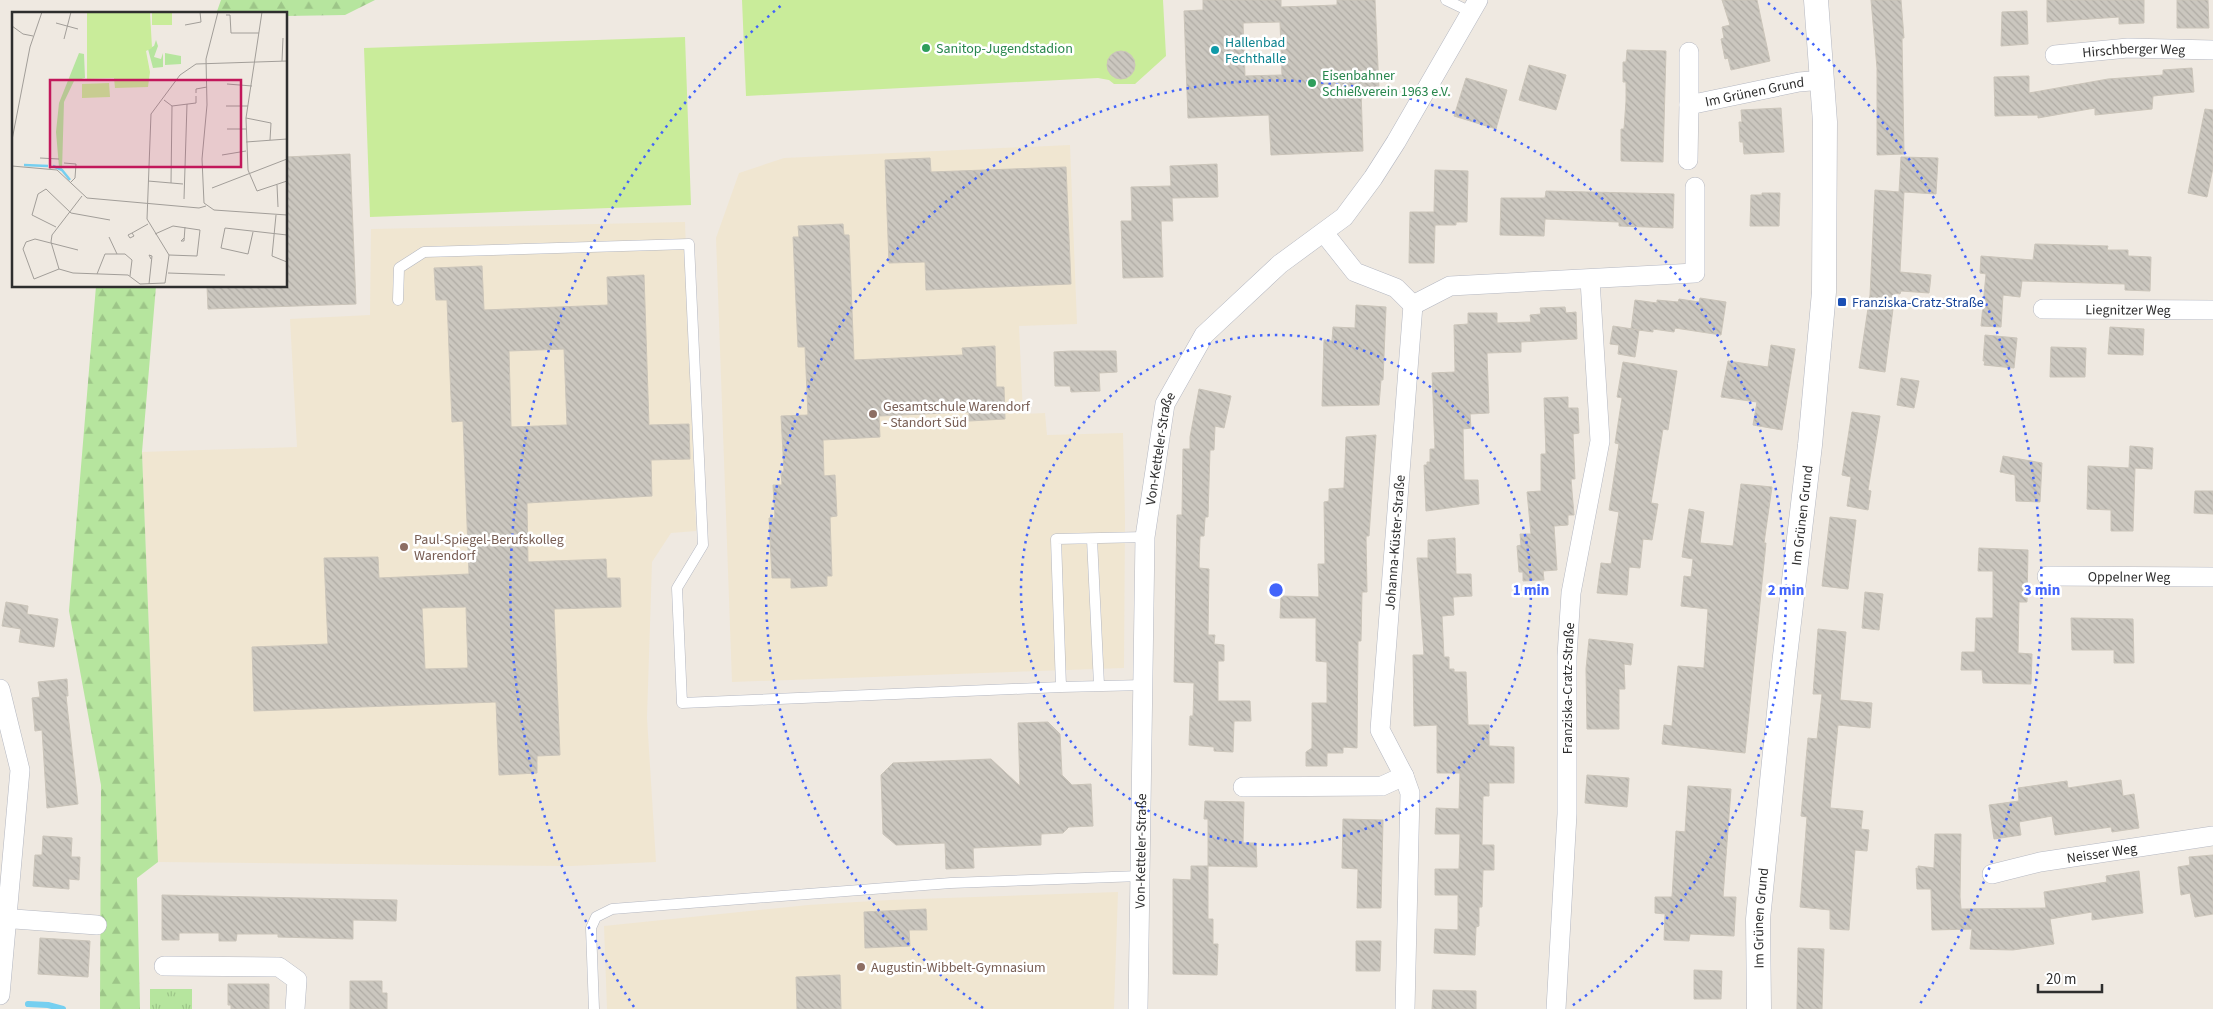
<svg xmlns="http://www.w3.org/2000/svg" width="2213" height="1009" font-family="'Source Sans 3',sans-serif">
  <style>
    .education { fill: #f0e6d1 }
    .grass { fill: url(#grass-tufts) }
    .forest { fill: url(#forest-firs) }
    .pitch { fill: #c9ec9a }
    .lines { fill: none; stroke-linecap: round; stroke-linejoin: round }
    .stream { stroke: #75cff0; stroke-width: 6 }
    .building { fill: url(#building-back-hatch); stroke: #cbc5ba; fill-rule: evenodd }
    .service-casing { stroke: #b4b7c1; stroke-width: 11 }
    .minor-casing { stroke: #b4b7c1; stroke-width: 20 }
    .tertiary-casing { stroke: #b4b7c1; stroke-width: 25 }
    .service { stroke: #fff; stroke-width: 10 }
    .minor { stroke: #fff; stroke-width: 19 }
    .tertiary { stroke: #fff; stroke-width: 24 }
    .ring { fill: none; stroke: #4264fb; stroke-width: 2.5; stroke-dasharray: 2.5 5 }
    .leisure-dot { fill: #2e9e5b; stroke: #fff; stroke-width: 2 }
    .culture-dot { fill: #0f9aa8; stroke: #fff; stroke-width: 2 }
    .transit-dot { fill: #1a4fb4; stroke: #fff; stroke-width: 2 }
    .education-dot { fill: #8d6e63; stroke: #fff; stroke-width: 2 }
    .labels { text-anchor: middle; stroke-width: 5; stroke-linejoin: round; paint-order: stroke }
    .culture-label { font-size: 14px; fill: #0d838f; stroke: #fff; text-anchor: start }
    .leisure-label { font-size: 14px; fill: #27864d; stroke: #fff; text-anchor: start }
    .street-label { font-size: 14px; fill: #2e2e2e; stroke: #fff }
    .transit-label { font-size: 14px; fill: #164399; stroke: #fff; text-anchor: start }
    .education-label { font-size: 14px; fill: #785e54; stroke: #fff; text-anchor: start }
    .inset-river { fill: none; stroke: #75cff0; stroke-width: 2.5 }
    .inset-road { fill: none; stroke: #a29e99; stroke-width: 1 }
    .view { fill: #c2185b; fill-opacity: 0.15; stroke: #c2185b; stroke-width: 2.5 }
    .inset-edge { fill: none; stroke: #2e2e2e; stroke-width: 2.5 }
    .centre { fill: #4264fb; stroke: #fff; stroke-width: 2.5 }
    .ring-label { font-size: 15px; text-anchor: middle; font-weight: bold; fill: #4264fb; stroke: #fff; stroke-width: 5; stroke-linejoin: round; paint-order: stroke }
  </style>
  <defs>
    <pattern id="grass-tufts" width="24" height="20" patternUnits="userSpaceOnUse" patternTransform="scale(1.25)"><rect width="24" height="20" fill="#b6e59e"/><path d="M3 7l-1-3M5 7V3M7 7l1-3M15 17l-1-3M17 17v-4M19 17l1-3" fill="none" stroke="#9dc588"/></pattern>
    <pattern id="forest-firs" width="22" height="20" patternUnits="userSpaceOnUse" patternTransform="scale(1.25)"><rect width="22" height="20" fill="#b6e59e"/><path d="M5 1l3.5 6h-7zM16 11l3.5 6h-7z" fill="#9dc588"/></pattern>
    <pattern id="building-back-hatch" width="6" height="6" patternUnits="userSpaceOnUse" patternTransform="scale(1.25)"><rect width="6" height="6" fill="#cbc7bf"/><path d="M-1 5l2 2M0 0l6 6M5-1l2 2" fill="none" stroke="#afaba4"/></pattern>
  </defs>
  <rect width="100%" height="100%" fill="#efe9e1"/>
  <path class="education" d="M1070,145L1077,324L1019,326L1023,414L1045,413L1047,435L1123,433L1125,518L1124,668L732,682L716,238L739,173L784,158Z
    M685,222L696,531L671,533L652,562L647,718L656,862L571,866L158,862L142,452L297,447L290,319L370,315L371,229Z
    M1118,892L1114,1009H607L604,926L808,905L889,900Z"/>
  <path class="grass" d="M150,989H192V1009H150Z"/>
  <path class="forest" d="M221,0H375L345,15L286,16V14H216Z
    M96,286H156L142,452L158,862L137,878L140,1009H100L101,785L69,611Z"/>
  <path class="pitch" d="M742,0H1163L1166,56L1135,84H1114L1109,80L1098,78L746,96Z
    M685,37L691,205L370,217L364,48Z"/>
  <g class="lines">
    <path class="stream" d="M28,1004L48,1005L63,1009"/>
  </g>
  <path class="building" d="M1203,0H1281V7L1337,5V0H1375L1379,89L1361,90L1363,151L1271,155L1269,115L1188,118L1184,11L1203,10ZM1280,22L1282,75L1245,76L1243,23Z
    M1722,0H1757L1770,61L1731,70L1728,58L1725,59L1721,39L1724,38L1722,27L1730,25Z
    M1871,0H1901L1904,38H1902L1904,154L1877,155V68Z
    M2047,0H2144V23L2119,24V17L2047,22Z
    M2177,0H2208L2209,28H2177Z
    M2027,11L2028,44L2001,46L2002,12Z
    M1627,50L1666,51L1663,162L1621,161V129H1624L1626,101V82H1623V62H1626Z
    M1107 65a14 14 0 1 1 28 0a14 14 0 1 1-28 0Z
    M1529,65L1566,75L1556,110L1519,100Z
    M2192,68L2194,92L2153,96L2152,109L2095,115V108L2038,118V115L1995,116L1994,77L2029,76V93L2108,79L2163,75V70Z
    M1466,78L1507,90L1496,129L1454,116Z
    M1781,108L1784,152L1744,154L1743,142H1740L1739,122H1742L1741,110Z
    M2205,109L2213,110V168L2207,197L2188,193Z
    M350,154L356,304L208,309L207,286H286V157Z
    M1901,157L1938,158L1936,194L1904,192L1900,272L1931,275L1930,285L1929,293L1901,291L1900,294L1895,293L1885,372L1859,368L1870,295L1875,190L1899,192Z
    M930,158L931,172L1066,167L1071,284L926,290L925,262L889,263L885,160Z
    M1217,164L1218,197L1172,198L1173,221H1161L1163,277L1123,278L1121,221H1132L1131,187L1171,186L1170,166Z
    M1435,170L1468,171L1467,222H1456V225H1435L1434,263H1409L1410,212H1434Z
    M1546,191L1674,194L1673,228L1619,226V222L1545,219L1544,236L1500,235L1501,198H1545Z
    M1762,193H1780L1779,226H1750L1751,195H1762Z
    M843,224L844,235H849L854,360L963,355L962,348L995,346L996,387H1004L1005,419L969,421V412L879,416L880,437L823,440L824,476L835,475L837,516L830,517L832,576H827V586L791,588V578H772L769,518H775L773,485H782L781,472H784L781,416L808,415L805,347H798L793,237H799L798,226Z
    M2035,244L2108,246L2107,250H2128V256L2151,257L2150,291L2125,290V284L2022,281L2020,297L2003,295L2001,327L1981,326L1986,274L1980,273L1981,256L2033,260Z
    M482,266L484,310L608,305L607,277L644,275L649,425L689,424L690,459L651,460L652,496L527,503L528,562L606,559L607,578H620L621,607L554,609L560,755L537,756V773L499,775L496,702L254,711L252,647L328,644L324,558L378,557L379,578L469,574L463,421L452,422L447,300H436L434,268ZM564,349L567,425L511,427L509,351ZM466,607L468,668L425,669L422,608Z
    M1700,298L1726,302L1721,335L1675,328L1674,332L1653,329V332L1631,329L1635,300L1657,303V300L1678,302L1679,299L1699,302Z
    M1356,305L1386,307L1383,380H1381L1379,405L1322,406L1324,340L1332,341L1333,327L1355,328Z
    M1565,307L1566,313L1576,312L1577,339L1521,342V352L1487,353L1489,413L1470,414L1471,428L1463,429L1464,480H1478L1479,504L1426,511L1424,465H1427V462H1430V449H1435L1432,373L1455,372L1454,325L1468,324V313H1497V323L1531,322L1530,315L1541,314L1540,308Z
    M1613,326L1639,330L1635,357L1618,354L1619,345L1610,344Z
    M2110,327L2144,329L2143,355L2108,354Z
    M1985,335L2017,338L2014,368L1984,365L1985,361H1983Z
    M1771,345L1795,349L1782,430L1753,425L1757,402L1721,397L1728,361L1768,367Z
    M2051,347L2086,348L2085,377H2050Z
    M1071,351H1116L1117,372L1099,373L1100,391L1071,392L1070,386H1055L1054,352Z
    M1623,362L1677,371L1668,430L1663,429L1651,503L1658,504L1652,540L1643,539L1640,568L1629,567L1627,595L1597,593L1601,563L1611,564L1619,512L1609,510L1619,444L1615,443L1622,398L1617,397Z
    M1901,378L1919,381L1914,408L1897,405Z
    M1199,389L1231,396L1224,428L1215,426L1214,450H1210L1208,517H1205L1204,536H1200L1199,568L1209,569L1208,635H1215L1214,644L1224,645V661H1218V701H1250L1251,721H1234L1233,752L1214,751V747L1189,745L1190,716H1193L1194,683L1174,682L1177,515H1182L1183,449H1190V437Z
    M1568,397V408H1578L1579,433L1573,434L1575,479H1571L1574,515H1568V525L1554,526L1557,570L1543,571L1544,580L1523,581V572H1519L1517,546L1521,545L1520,534H1531L1527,492L1541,491V454H1546L1544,398Z
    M1852,412L1880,416L1868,490L1871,491L1868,510L1847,506L1851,477L1842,475Z
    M1376,435L1369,536H1366L1367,592H1362L1361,641H1358L1357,748L1343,747V753H1327V766H1306V752L1312,748V703H1327V662L1316,661V618H1280L1281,596L1319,597L1318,564H1325L1324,502L1329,501V489L1344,488L1346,437Z
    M2130,446L2153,448L2152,469L2135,468L2133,531H2111V510L2087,509L2088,466L2129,468Z
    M2003,456L2042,463L2040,502L2016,501L2015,475L2000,472Z
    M1741,484L1772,487L1764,543H1766L1745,753L1662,744L1664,725L1672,726L1678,666L1704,668L1708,609L1681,606L1684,576L1691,577L1693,559L1682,557L1689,509L1704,512L1700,543L1733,546Z
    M2195,491H2213V514L2194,513Z
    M1830,517L1856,520L1848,589L1822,586Z
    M1455,538L1456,574H1471L1472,596L1453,597L1454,615L1442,616L1444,657H1449V669H1454V672H1466L1468,725H1489V746L1514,747V783H1489V796H1483L1482,845H1494V870H1483L1482,907H1479V926L1476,927L1475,955L1434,953L1435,929L1458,930V895H1435V869H1459L1460,834H1435L1436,808L1459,809L1460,773H1437V725L1414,726L1413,655H1424L1417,558H1428V540Z
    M1979,548L2028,550L2027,602H2019L2018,653L2032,654L2031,684L1983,683L1982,670H1961L1962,652H1975L1976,618H1993V571H1978Z
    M1865,592L1883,594L1879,630L1862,628Z
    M6,602L28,606L27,614L58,619L54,647L19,642L21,629L2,626Z
    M2071,618L2133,619L2134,663H2114V650H2072Z
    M1818,629L1846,632L1840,700L1872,703L1870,728L1838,725L1830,808L1863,811L1861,829L1869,830L1867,851L1855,850L1849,930L1830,929V910L1800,907L1807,817L1801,816L1808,738L1817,739L1822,694H1813Z
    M1589,639L1633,644L1631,665L1624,664L1625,689H1619V729H1587L1586,669Z
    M67,679L68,696H66L78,804L47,808L42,730L35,731L32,698L40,697L38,682Z
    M1048,722L1060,734L1062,775L1072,785L1091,784L1093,826L1069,827L1063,833L1041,834V845L973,848L974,868L946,869L945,843L896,845L883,834L881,775L893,763L991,759L1020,786L1018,723Z
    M1587,775L1629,778L1627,807L1585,803Z
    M2121,780L2123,796L2134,794L2139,828L2112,832L2111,827L2055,835L2052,816L2019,822L2021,835L1994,839L1989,805L2019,801L2018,788L2067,781L2068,788Z
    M1688,786L1731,789L1723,897H1736L1734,936L1690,934L1689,941L1664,940L1665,914L1655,913V897H1672L1676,831L1685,832Z
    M1205,801L1244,802L1243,843H1256L1257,867L1208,866V919H1213V944H1218L1217,975L1173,974V879L1191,880V866H1208V819H1204Z
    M1343,819L1383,820L1381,908H1357L1358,869L1342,868Z
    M1935,834H1961L1960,897L1961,909L2046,908L2044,892L2107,882L2106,876L2139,871L2143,913L2092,920V912L2050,919L2054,944L2013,950L1970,949L1972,929L1932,930L1931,889H1917L1916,868L1918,869V866L1934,868Z
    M43,836L72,838L71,857H80L79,880L69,879V889L33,886L35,855H42Z
    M2213,855V914L2195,917L2190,893L2181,895L2178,867L2190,865L2189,857Z
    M162,895L397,900L396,921L353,920V939L278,937V934H237L236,941H219V933H179V940H162Z
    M926,909L927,930H909L910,946L865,948L864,912Z
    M40,938L90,941L88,977L38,974Z
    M1356,941H1381L1380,971H1356Z
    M1798,948L1824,949L1822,1009H1797Z
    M1694,970L1722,971L1721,999H1694Z
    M840,975L841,1009H797L796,977Z
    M350,981H382V993H387V1009H350Z
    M228,984H269V1009H231V1005H228Z
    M1433,990L1476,991V1009H1432Z"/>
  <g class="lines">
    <defs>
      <path id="service" d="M1446,0L1471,12
        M398,300L399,268L424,252L689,244L703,545L677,588L682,703L1061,687L1144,685
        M1092,539L1099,685
        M1061,687L1056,539L1145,537
        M594,1009L591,928L596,917L612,909L951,883L1140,876"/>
      <g id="minor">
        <path id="s1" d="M2055,55L2128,48L2213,50"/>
        <path d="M1689,105V52"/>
        <path id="s2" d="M1688,160L1689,105L1799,82L1823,80"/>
        <path d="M1324,233L1355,272L1396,288L1413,305"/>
        <path d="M1413,305L1450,286L1695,273V187"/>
        <path id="s3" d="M2043,309L2213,310"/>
        <path id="s4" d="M2047,576L2213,577"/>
        <path d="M0,689L20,770L0,995"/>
        <path d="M1243,787L1382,786L1404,776"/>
        <path id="s5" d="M1992,874L2040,862L2213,836"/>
        <path d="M0,918L97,925"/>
        <path d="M164,966L279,967L297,980L295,1009"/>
        <path id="s6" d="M1138,1009L1145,537L1165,404L1204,335L1280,264L1344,217L1373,178L1396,142L1478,0"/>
        <path id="s7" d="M1405,1009L1410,793L1404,776L1380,730L1413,305"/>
        <path id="s8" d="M1556,1009L1567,814V656L1571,593L1600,441L1590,280"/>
      </g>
      <g id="tertiary">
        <path id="s9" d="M1759,1009L1758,919L1783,673L1810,445L1824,292L1825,122L1816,0"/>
      </g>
    </defs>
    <use href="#service" class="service-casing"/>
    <use href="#minor" class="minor-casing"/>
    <use href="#tertiary" class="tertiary-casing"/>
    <use href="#service" class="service"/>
    <use href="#minor" class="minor"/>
    <use href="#tertiary" class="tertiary"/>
  </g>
  <g class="ring">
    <circle cx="1276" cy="590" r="255"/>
    <path d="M983 1008A510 510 0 1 1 1569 1008"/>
    <path d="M634 1007A766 766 0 0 1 784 3M1768 3A766 766 0 0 1 1918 1007"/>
  </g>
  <g class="leisure-dot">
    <circle cx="926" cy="48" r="5"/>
    <circle cx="1312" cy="83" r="5"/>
  </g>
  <circle class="culture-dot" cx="1215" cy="50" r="5"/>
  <rect class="transit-dot" x="1837" y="297" width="10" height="10" rx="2.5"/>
  <g class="education-dot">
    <circle cx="873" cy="414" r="5"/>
    <circle cx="404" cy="547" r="5"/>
    <circle cx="861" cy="967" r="5"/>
  </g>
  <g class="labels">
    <g class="culture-label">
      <text x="1225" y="47">Hallenbad<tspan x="1225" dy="16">Fechthalle</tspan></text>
    </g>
    <g class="leisure-label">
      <text x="936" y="53">Sanitop-Jugendstadion</text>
      <text x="1322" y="80">Eisenbahner<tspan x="1322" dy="16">Schießverein 1963 e.V.</tspan></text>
    </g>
    <g class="street-label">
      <text dy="5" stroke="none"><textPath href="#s1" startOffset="79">Hirschberger Weg</textPath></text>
      <text dy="5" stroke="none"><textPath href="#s2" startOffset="122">Im Grünen Grund</textPath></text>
      <text dy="5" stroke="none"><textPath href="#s3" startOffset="85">Liegnitzer Weg</textPath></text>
      <text dy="5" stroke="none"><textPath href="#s6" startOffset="562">Von-Ketteler-Straße</textPath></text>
      <text dy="5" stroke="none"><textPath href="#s9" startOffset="496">Im Grünen Grund</textPath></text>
      <text dy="5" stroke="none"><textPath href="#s7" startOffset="474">Johanna-Küster-Straße</textPath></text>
      <text dy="5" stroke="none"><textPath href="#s4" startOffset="82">Oppelner Weg</textPath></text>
      <text dy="5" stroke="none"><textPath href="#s8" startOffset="321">Franziska-Cratz-Straße</textPath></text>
      <text dy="5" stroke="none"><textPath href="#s6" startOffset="158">Von-Ketteler-Straße</textPath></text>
      <text dy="5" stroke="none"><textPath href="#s5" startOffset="112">Neisser Weg</textPath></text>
      <text dy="5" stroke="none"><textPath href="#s9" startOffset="91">Im Grünen Grund</textPath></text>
    </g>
    <g class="transit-label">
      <text x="1852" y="307">Franziska-Cratz-Straße</text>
    </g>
    <g class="education-label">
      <text x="883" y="411">Gesamtschule Warendorf<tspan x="883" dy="16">- Standort Süd</tspan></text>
      <text x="414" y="544">Paul-Spiegel-Berufskolleg<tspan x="414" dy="16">Warendorf</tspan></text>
      <text x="871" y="972">Augustin-Wibbelt-Gymnasium</text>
    </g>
  </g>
  <g transform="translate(12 12)">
    <rect width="275" height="275" fill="#efe9e1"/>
    <path d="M144,28L146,34L142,45L149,47L151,41V55L141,56L136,37L142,34ZM153,41L169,44V52L153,53Z" fill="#b6e59e"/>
    <path d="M67,41L72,42L73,66L62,69L52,90L50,158L47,155L44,120L47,91Z" fill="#b6e59e"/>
    <path d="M75,0H138L140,36L134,39L138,60L136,75L103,76L102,66L75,67ZM140,0H160V13H140ZM97,71L98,85L70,86V72Z" fill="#c9ec9a"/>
    <path class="inset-river" d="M12,153L36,154M41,154L50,158L58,168"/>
    <path class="inset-road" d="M206,0L194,47L195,93L190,147L192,191L202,198L275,203M250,0L234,106L236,158L245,179L275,169M214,3H218L219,21H247M44,11L66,17M173,13L189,10L188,0M0,14L11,22L21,24M52,27L59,0M270,49L271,26M215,72L240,74M184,81V77L195,75M152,88L160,94L184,91V84M214,94H236M234,106L259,111L258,128M215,117H234M0,128L18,35L30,0M234,130L275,127M210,143L234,139M28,146L47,147M52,151L64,152L63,166L58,171M0,154L45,158L75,186L187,196L194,194M38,157V127M136,169L171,172M159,171L160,94M265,173L266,195M200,176L275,147M70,184L40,223L39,230L47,257L61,261L116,263L128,272L153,271L157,243L135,207L139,102L168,63L184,52L275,49M172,187L175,92M264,203L260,244L275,250M44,215L20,203L26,182L34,177L59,201L98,208M241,220L236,242L209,236L213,216L275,223M120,221L122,224L118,226L116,223L120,221L136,212M143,222L161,214L188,218L185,244L157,243M97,225L105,242M172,226L169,229H172L173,215M47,257L22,267L11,237L14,230L23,227L66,238M156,261L213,263M85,262L93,242H113L120,248L118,264M137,272L140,244L137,243L139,247"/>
    <path class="view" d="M38,68H229V155H38Z"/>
    <rect width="275" height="275" class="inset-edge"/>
  </g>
  <circle cx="1276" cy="590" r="8" class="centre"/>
  <g class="ring-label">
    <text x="1531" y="595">1 min</text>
    <text x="1786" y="595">2 min</text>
    <text x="2042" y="595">3 min</text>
  </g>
  <path d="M2038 984v8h64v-8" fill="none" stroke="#2e2e2e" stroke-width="2.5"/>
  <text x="2046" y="984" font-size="15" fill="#2e2e2e" stroke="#ffffff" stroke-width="4" paint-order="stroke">20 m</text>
</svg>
